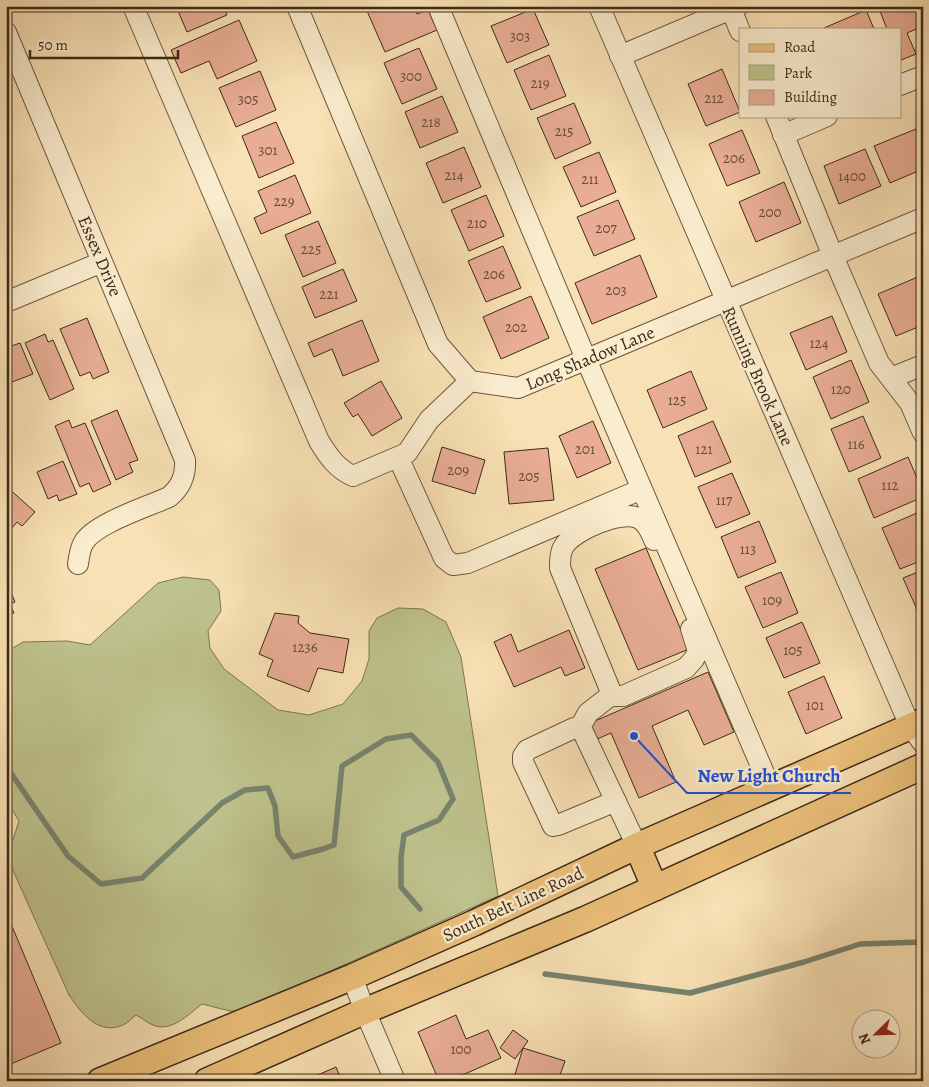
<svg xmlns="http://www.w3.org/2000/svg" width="929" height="1087" font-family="Alegreya,serif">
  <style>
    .green { fill: #bec28c; stroke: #7e7652 }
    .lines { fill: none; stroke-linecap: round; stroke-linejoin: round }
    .stream { stroke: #78836e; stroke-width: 5.5 }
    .building { fill: #e8ad94; stroke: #3d2a18 }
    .minor-casing { stroke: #6c583f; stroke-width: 22 }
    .major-casing { stroke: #3d2a18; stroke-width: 28 }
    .minor { stroke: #faecce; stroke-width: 20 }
    .major { stroke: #ecc07a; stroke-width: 25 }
    .labels { text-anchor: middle; stroke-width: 5; stroke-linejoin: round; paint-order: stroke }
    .number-label { font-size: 15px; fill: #684b37 }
    .street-label { font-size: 18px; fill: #3d2a18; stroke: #faecce }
    .leader { fill: none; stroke: #1d4ed8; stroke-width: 2 }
    .callout-dot { fill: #1d4ed8; stroke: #faecce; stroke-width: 2 }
    .callout-label { font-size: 19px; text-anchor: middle; font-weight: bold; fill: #1d4ed8; stroke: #faecce; stroke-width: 5; stroke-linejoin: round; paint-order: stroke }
  </style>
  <rect width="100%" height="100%" fill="#f8e1b4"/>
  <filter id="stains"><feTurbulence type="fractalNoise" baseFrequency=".004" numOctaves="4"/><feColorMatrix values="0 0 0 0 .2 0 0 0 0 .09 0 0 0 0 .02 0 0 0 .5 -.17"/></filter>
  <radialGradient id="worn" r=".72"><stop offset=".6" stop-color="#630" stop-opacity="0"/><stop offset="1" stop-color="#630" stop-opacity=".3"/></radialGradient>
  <path class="green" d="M183,577L210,580L219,590L221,611L208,631L210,648L224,669L278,710L309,715L343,704L362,681L369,659V631L377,618L398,608L423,609L446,622L461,657L498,896L241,1011H230L202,1004C189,1014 171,1033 153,1025C147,1023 142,1018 136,1015C132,1018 128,1023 123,1025C99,1036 81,1013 69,995L11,866L10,849L19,821L6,800V652L23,642L67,641L90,645L158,583Z"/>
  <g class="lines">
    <path class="stream" d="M6,766L68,856L101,884L142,878L222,803L245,790L268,788L275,806L278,836L293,857L323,849L334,845L342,766L386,739L411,735L438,762L453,799L439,820L404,835L401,858V887L420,909
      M545,974L690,993L804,962L860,944L923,942"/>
  </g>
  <path class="building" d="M176,6H223L227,15L187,32Z
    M379,6H414L417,14L428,10L437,30L385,52L367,11Z
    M878,6H923V26L907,33L916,54L901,60L900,29H887Z
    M533,9L549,45L507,63L491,26Z
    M866,10L874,29H825L824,28Z
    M239,20L257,61L217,79L209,61L181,73L171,50Z
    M419,48L437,89L402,104L384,63Z
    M549,55L566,96L531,110L514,70Z
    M722,69L740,112L706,126L688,84Z
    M260,71L276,110L236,127L219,88Z
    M442,96L458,132L420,148L405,112Z
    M574,103L591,143L555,159L537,118Z
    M276,122L294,163L259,178L242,136Z
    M916,129L923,144V169L890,183L874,146Z
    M742,130L760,173L727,186L709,144Z
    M464,147L481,187L443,203L426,163Z
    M865,149L881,186L839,204L824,166Z
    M599,152L616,192L581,207L563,167Z
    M295,175L311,213L261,234L254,218L267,212L258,191Z
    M784,182L801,223L756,242L739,202Z
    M486,195L504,236L469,251L451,210Z
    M618,200L635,239L594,256L577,217Z
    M318,221L336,263L303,277L285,235Z
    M503,246L521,288L486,302L468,261Z
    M640,255L657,297L592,324L575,283Z
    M343,269L357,301L315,318L302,287Z
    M920,276L923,283V325L896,336L878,294Z
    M531,296L549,338L501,359L483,317Z
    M832,316L847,352L806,370L790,333Z
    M87,318L109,372L93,379L90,372L80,376L60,329Z
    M362,320L379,361L343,376L332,349L314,357L308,343Z
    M45,334L48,342L53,340L74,389L50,400L25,343Z
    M20,343L33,374L7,384L6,348Z
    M851,360L869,402L831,419L813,377Z
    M691,371L707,409L663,428L647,390Z
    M381,381L402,418L372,436L358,414L353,417L344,403Z
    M117,410L138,460L129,463L133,472L116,480L91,421Z
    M863,416L881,458L849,472L831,429Z
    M69,420L72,428L85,423L111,484L93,492L89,483L80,487L55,426Z
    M593,421L611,463L577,478L559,436Z
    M713,421L731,462L695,477L678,436Z
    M442,447L485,460L475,494L432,481Z
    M548,448L554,500L509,504L504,452Z
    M908,457L923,492V497L874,518L858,479Z
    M63,461L77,494L59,501L57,495L48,499L37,472Z
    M732,473L750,514L716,528L698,487Z
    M6,486L35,512L22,526L17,522L11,529L6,525Z
    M917,513L923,527V560L900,569L882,528Z
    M759,521L776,562L738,578L721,537Z
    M646,548L689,649L638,670L595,569Z
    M923,570V621H922L903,578Z
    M781,572L798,613L763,628L745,587Z
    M8,585L15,602L10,604L14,613L6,616V586Z
    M275,613L299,616L298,623L310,633L349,639L343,673L318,668L309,692L267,676L273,660L259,654Z
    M802,622L820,663L784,678L766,638Z
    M569,630L585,668L565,676L561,667L514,687L494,642L511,634L518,652Z
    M708,672L734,732L704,745L688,710L652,726L676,782L639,798L611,733L595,740L588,724Z
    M824,676L842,718L806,734L788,692Z
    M6,912L61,1043L6,1066Z
    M456,1015L466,1039L488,1030L501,1058L449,1081H439L418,1032Z
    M513,1030L528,1041L515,1059L500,1048Z
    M523,1048L565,1061L559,1078L569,1081H513Z
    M336,1067L342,1081H304Z"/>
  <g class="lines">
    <defs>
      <path id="minor" d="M133,6L319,441C328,456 337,469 353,476L407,453L429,420L470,381
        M297,6L438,344L470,381L518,388L923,218
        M438,6L586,359L770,787
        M599,6L910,726L923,743
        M730,6L740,31
        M6,32L185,460C186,476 181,487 169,497C147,507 96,523 84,542C80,548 79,557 78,564
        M620,56L738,6
        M900,85L923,76
        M776,116L833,256L879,363L910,403L923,433
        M783,135L827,116
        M6,302L102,262
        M891,378L923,365
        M398,457L444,558L453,565L468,563L642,489
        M610,696H623L686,668L694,659L698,651L691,629
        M579,729L588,713L610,696L611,692L560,568C560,561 560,552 564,546C574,530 621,510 638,518C647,522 651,532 654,540
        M616,801L558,825L553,826L523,762V756L527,750L574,728L579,729L583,732L637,846
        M352,977L365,1011L395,1081"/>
      <path id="major" d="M637,846L655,888
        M100,1081L352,977L474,923L637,846L923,721
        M207,1081L365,1011L586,919L923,766"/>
    </defs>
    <use href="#minor" class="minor-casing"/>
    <use href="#major" class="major-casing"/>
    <use href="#minor" class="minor"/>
    <use href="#major" class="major"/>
  </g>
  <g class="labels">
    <g class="number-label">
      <text x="520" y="41">303</text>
      <text x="411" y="81">300</text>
      <text x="540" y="88">219</text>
      <text x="714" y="103">212</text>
      <text x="248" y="104">305</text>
      <text x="431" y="127">218</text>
      <text x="564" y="136">215</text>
      <text x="268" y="155">301</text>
      <text x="734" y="163">206</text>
      <text x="454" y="180">214</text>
      <text x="852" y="181">1400</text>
      <text x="590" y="184">211</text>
      <text x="284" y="206">229</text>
      <text x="770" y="217">200</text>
      <text x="477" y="228">210</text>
      <text x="606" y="233">207</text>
      <text x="311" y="254">225</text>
      <text x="494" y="279">206</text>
      <text x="616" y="295">203</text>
      <text x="329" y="299">221</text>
      <text x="516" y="332">202</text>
      <text x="819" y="348">124</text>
      <text x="841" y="394">120</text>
      <text x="677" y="405">125</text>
      <text x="856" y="449">116</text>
      <text x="585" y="454">201</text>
      <text x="704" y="454">121</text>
      <text x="458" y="475">209</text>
      <text x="529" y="481">205</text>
      <text x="890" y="490">112</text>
      <text x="724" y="505">117</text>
      <text x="748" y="554">113</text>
      <text x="772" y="605">109</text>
      <text x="305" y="652">1236</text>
      <text x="793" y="655">105</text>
      <text x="815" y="710">101</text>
      <text x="461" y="1054">100</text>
    </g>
    <g class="street-label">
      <text transform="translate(100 256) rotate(67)" y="6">Essex Drive</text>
      <text transform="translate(590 358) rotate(-23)" y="6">Long Shadow Lane</text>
      <text transform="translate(758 376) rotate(66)" y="6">Running Brook Lane</text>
      <text transform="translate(513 904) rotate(-25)" y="6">South Belt Line Road</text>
    </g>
  </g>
  <path class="leader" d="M634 736L687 793H851"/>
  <circle class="callout-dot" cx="634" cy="736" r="5"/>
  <g class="callout-label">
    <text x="769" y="782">New Light Church</text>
  </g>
  <rect width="929" height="1087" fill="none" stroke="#f8e1b4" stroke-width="25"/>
  <rect x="8" y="8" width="914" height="1072" fill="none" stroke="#3d2a18" stroke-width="2.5"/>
  <rect x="12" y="12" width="904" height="1062" fill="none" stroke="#3d2a18"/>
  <rect x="739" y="28" width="162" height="90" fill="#faecce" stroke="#ae9e85"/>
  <rect x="749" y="44" width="25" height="8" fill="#ecc07a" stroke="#ae9e85"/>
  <text x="784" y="52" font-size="15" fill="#3d2a18">Road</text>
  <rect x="749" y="65" width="25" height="15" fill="#bec28c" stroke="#ae9e85"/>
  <text x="784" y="78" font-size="15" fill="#3d2a18">Park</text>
  <rect x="749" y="90" width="25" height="15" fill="#e8ad94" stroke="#ae9e85"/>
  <text x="784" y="102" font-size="15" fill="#3d2a18">Building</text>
  <g transform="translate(876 1034) rotate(247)"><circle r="24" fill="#faecce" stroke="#ae9e85"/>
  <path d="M0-4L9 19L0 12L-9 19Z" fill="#8f2418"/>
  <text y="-8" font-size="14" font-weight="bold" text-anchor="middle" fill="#3d2a18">N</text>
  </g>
  <path d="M30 50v8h148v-8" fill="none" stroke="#3d2a18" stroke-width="2.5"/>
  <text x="38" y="50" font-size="15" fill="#3d2a18" stroke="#faecce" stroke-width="4" paint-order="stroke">50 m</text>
  <rect width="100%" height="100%" filter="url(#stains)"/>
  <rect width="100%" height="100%" fill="url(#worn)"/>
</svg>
